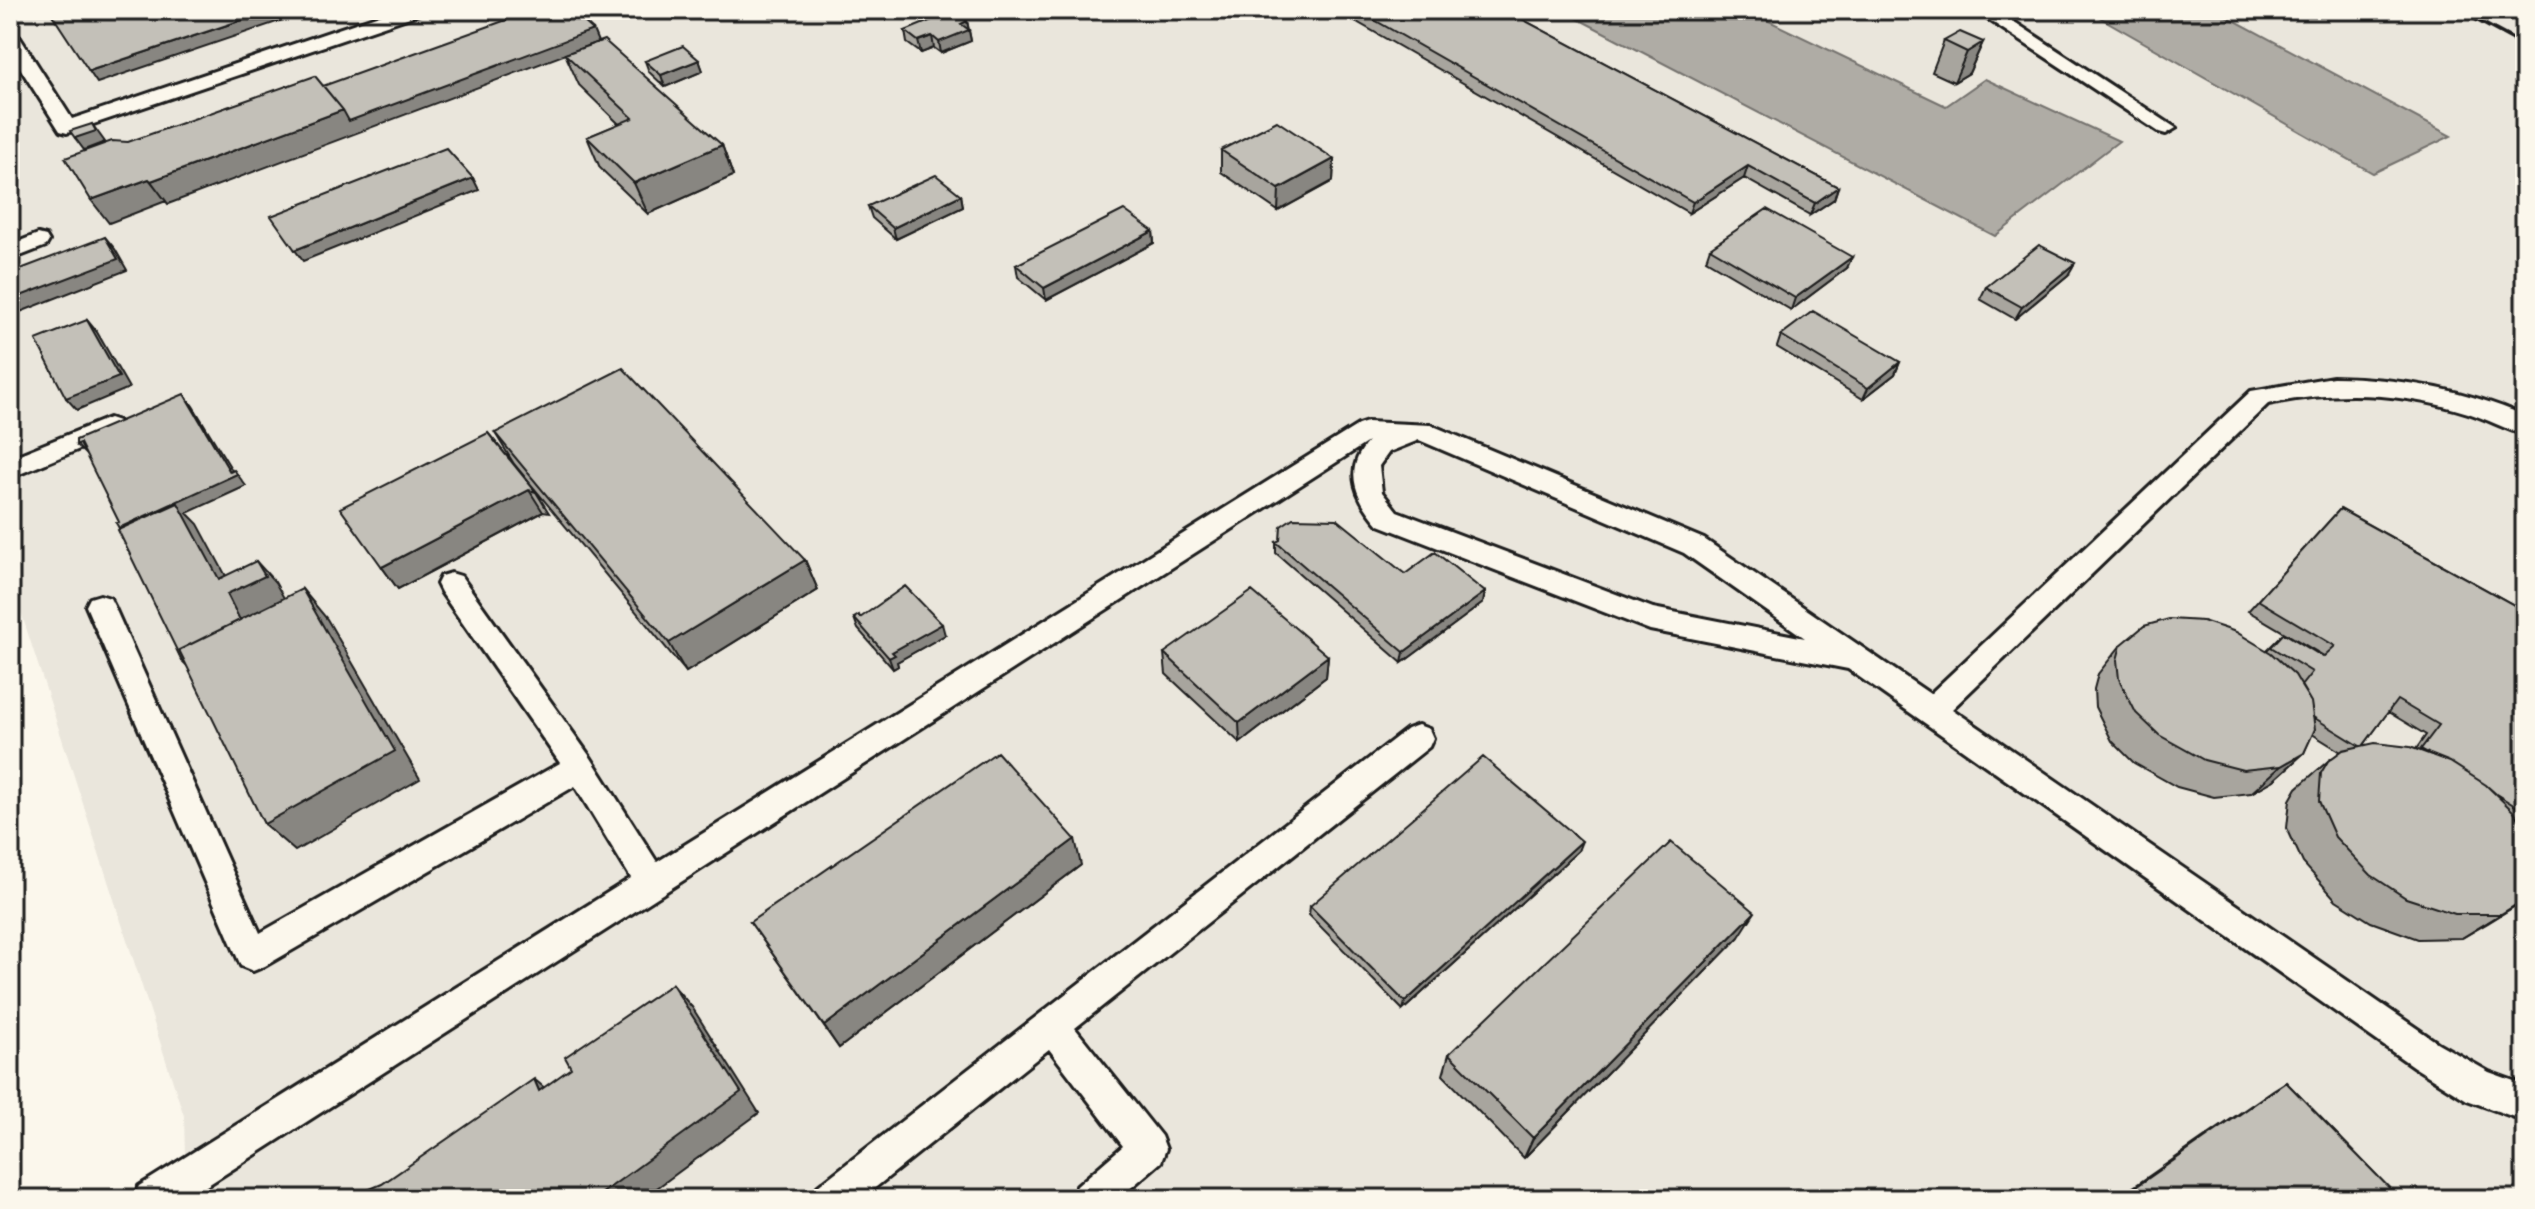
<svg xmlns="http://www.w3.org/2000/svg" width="2535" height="1209" font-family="Mali,sans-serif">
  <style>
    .built { fill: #eae6dc }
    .water { fill: #afaca5; stroke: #74726e; stroke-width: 2 }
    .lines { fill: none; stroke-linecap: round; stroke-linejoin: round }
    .lane-casing { stroke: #1c1c1c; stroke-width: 6 }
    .lane { fill: #fbf7ec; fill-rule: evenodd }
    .rail { stroke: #1c1c1c; stroke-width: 4 }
    .wall { fill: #a8a59e; stroke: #1c1c1c; stroke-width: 2; fill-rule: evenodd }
    .shaded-wall { fill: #888681; stroke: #1c1c1c; stroke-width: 2 }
    .building { fill: #c3c0b8; stroke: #1c1c1c; stroke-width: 2 }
  </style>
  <rect width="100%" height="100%" fill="#fbf7ec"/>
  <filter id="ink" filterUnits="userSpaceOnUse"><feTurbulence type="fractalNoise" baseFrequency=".0125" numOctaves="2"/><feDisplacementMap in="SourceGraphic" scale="16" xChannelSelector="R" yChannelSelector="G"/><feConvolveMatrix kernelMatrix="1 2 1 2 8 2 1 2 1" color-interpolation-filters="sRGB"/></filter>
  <g filter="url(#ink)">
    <path class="built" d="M10,10H2525V1199H186L184,1116L20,609L10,587Z"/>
    <path class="water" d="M1561,10H1746L1946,106L1985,79L2119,141L1995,236Z
      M2087,10H2215L2451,136L2373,173Z"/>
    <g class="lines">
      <defs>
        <path id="lane" d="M394,10H421L419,14L67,133L60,131L10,52V31L17,33L72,119Z
          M1974,10H1996L2176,128L2166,134L2159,132Z
          M38,234L46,236L49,241L46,246L10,260V245Z
          M2333,377C2399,378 2464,389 2525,416V435C2505,429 2487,419 2468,413C2401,392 2335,390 2268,404L1952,709L2438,1043L2489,1072L2525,1085V1121L2467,1100L2414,1067L1848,669L1650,630L1379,525C1357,500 1342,471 1368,442L186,1199H133L139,1186L631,878L575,786L265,966L253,971L241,966L86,606L90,598L100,595L110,598L114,606L260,933L560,763L441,592L437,584L441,576L451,573L461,576L591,758L657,862L1358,425L1367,422L1431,425L1704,539L1930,694L2251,391ZM1419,440L1684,553L1805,638L1653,608L1397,511L1382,492L1379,466L1389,452Z
          M109,418L118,421L122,427L118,433L10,478V458Z
          M1418,725L1429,729L1433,738L1429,747L1075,1028L1161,1136L1166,1149L1161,1162L1118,1199H1071L1077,1186L1123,1146L1049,1049L861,1199H812L818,1186L1407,729Z"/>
      </defs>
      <use href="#lane" class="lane-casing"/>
      <use href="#lane" class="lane"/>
      <path class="rail" d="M2458,10L2525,46
        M2518,10L2525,14"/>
    </g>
    <path class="wall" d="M1336,10H1505L1838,187L1834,199L1810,215L1744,178L1689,213Z
      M967,21L971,41L941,53L934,48L921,53L907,43L905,31Z
      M1944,41L1983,42L1969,73L1954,82L1932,72Z
      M565,54L722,145L733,176L648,214L600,168L587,137L619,124L579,85Z
      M699,60L703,71L665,87L649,72L645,61Z
      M1221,150L1334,159L1333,181L1278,211L1221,172Z
      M961,195L963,207L896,239L872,218L868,206Z
      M1153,231L1154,243L1046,300L1018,277L1016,265Z
      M1710,248L1847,268L1791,310L1706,260Z
      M2068,275L2015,319L1980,299L1986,287Z
      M1781,335L1900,362L1895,374L1863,399L1777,347Z
      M488,433L536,492L549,513L543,512L398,589L382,567Z
      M495,433L805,560L818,590L686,672L514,464Z
      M2340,509L2525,611V900L2462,938L2418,939L2371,922L2336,900L2303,863L2287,828L2290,800L2297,788L2328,761L2341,752L2312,734L2304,753L2274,780L2251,793L2214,797L2177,787L2134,763L2112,741L2095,707L2094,689L2098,674L2121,645L2267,650L2284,633L2324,656L2248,611ZM2388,712L2426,735L2416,749L2363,746Z
      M1276,542L1405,574L1485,592L1483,603L1402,663L1276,553Z
      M854,618H860L945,635L897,662L898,666L893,669L858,629Z
      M1164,653L1328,656L1326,677L1240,743L1166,674Z
      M1578,851L1403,1010L1309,915L1310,906Z
      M1081,865L839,1048L750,922Z
      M1739,937L1524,1158L1443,1075L1449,1054Z
      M2286,1082L2400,1199H2116L2273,1090Z"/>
    <path class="shaded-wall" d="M272,10H312L97,83L89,71Z
      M627,10H666L630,19Z
      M967,21L971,41L941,53L939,42L961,24Z
      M593,30L598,42L168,204L151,181L343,110Z
      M932,36L934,48L921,53L918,41Z
      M1983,42L1969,73L1954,82L1967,52Z
      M699,60L703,71L665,87L661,75Z
      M92,124L105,142L84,150L75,138Z
      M722,145L733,176L648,214L634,183Z
      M1334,159L1333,181L1278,211L1279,189Z
      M1748,166L1744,178L1689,213L1693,202Z
      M473,178L479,190L303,261L295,250Z
      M149,179L166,201L109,223L91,200Z
      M1838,187L1834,199L1810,215L1815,203Z
      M961,195L963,207L896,239L893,228Z
      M1153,231L1154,243L1046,300L1044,288Z
      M105,237L115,249L127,270L10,316V300Z
      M1852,257L1847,268L1791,310L1795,298Z
      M2075,263L2068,275L2015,319L2022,307Z
      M87,320L97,332L129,388L77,410L66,398Z
      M1900,362L1895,374L1863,399L1868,388Z
      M184,394L193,406L235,475L234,470L246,486L187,513L198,524L234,591L256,561L275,582L284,598L204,682L182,661L130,539L119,528L230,472Z
      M80,443L87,456L76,445Z
      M529,490L543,512L398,589L382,567Z
      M805,560L818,590L686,672L669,643Z
      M302,589L327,619L420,779L295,851L264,824Z
      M1485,592L1483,603L1402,663L1404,652Z
      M942,624L945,635L897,662L898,666L893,669L889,658L892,652Z
      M1328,656L1326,677L1240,743L1239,723Z
      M2304,753L2274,780L2251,793L2281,766Z
      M1075,839L1081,865L839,1048L824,1026Z
      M1582,841L1578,851L1403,1010L1405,1002Z
      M2525,900L2488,923L2462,938L2501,914Z
      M1755,912L1739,937L1524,1158L1533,1138Z
      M672,984L692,1007L759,1113L642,1199H594Z
      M534,1079L559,1100L539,1091Z"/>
    <path class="building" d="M49,10H272L89,71Z
      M534,10H571L593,30L349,121L343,110L323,86Z
      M1357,10H1505L1838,187L1815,203L1748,166L1693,202Z
      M954,11L967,21L961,24L969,30L939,42L932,36L918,41L905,31Z
      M1960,32L1983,42L1967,52L1944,41Z
      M604,40L722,145L634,183L587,137L633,118L565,54Z
      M683,46L699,60L661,75L645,61Z
      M315,76L343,110L151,181L149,179L91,200L65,158L112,141L128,142Z
      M1277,121L1334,159L1279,189L1221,150Z
      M92,124L96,131L75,138L70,131Z
      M446,148L473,178L295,250L271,216Z
      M936,175L961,195L893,228L868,206Z
      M1767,209L1852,257L1795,298L1710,248Z
      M1124,210L1153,231L1044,288L1016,265Z
      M105,237L118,259L10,300V273Z
      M2039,245L2075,263L2022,307L1986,287Z
      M1813,311L1900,362L1868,388L1781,335Z
      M87,320L119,377L66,398L36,340Z
      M623,368L805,560L669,643L495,433Z
      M184,394L230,472L234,470L237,474L119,528L116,523L119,522L80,443L76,445V440Z
      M488,433L536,492L529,490L382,567L340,508Z
      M178,503L219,579L256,561L265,576L227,594L240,620L179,650L184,660L182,661L118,530Z
      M2340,509L2525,611V812L2496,794L2486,785L2450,762L2430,754L2421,749L2439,725L2397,700L2363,746H2360L2313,717L2311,702L2301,686L2312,672L2271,647L2284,633L2323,657L2335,646L2258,600Z
      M1293,518L1337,519L1405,574L1435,552L1485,592L1404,652L1276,542L1280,540L1281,526Z
      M905,586L942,624L892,652L895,655L889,658L854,618L859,615L860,618Z
      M302,589L395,751L264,824L179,650Z
      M1252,591L1328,656L1239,723L1164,653Z
      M2169,619L2203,621L2236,632L2271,653L2295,675L2311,702L2315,729L2304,753L2281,766L2243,770L2204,760L2159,735L2136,713L2119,679L2117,660L2121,645L2144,626Z
      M2375,743L2410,747L2450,762L2486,785L2514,812L2525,831V899L2501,914H2455L2406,898L2371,875L2335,837L2319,801L2321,773L2328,761L2343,750Z
      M997,752L1075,839L824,1026L750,922Z
      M1483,757L1582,841L1405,1002L1310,906Z
      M1671,842L1755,912L1533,1138L1449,1054Z
      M672,984L741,1092L594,1199H346L382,1184L534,1079L539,1091L571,1068L565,1057Z
      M2286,1082L2400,1199H2125L2123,1196Z
      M1797,1189L1803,1199H1754Z"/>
  </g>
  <rect width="2535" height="1209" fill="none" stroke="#fbf7ec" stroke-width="40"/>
  <rect x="20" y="20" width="2495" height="1169" fill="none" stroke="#1c1c1c" stroke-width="3" filter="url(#ink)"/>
</svg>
